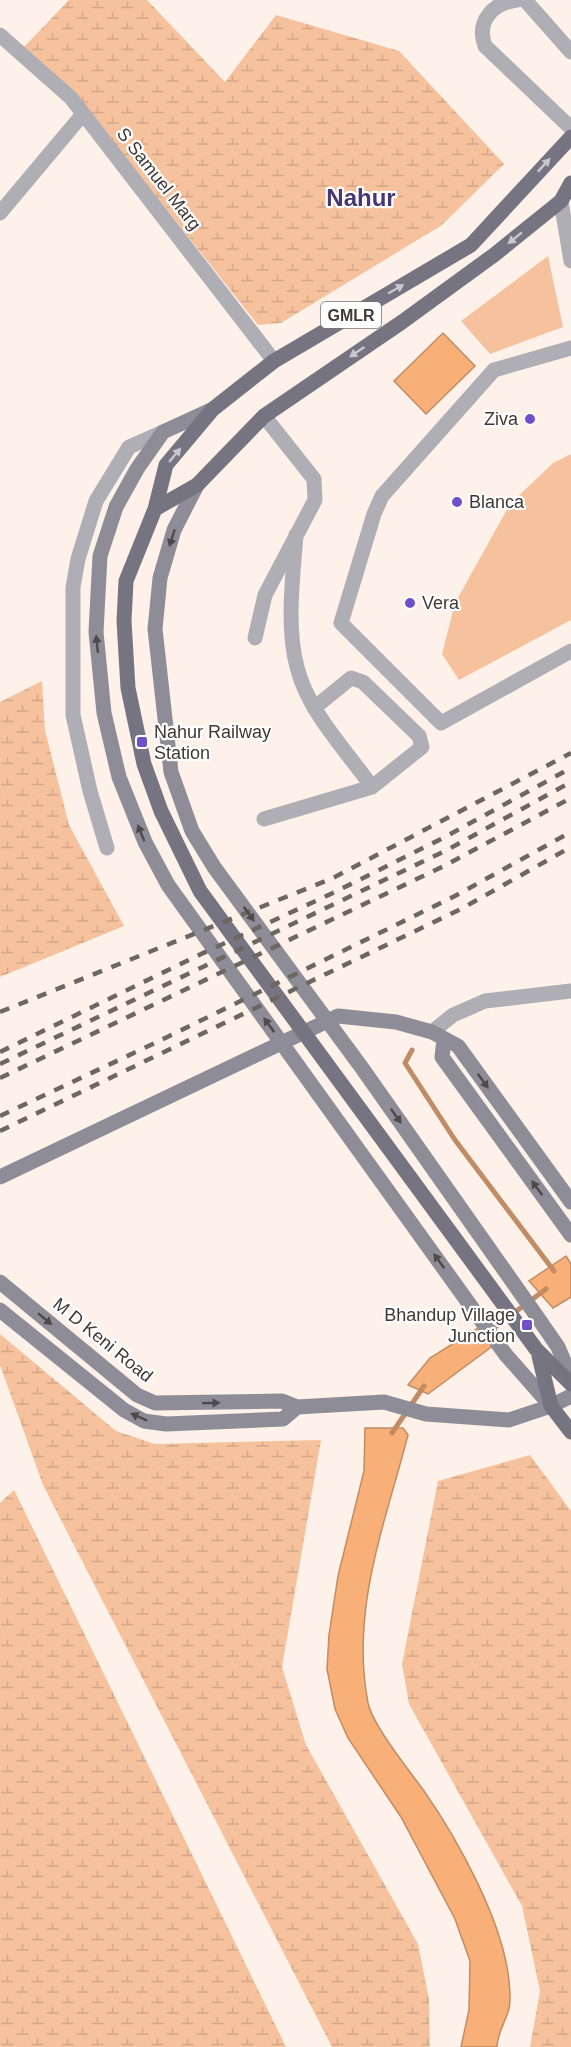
<svg xmlns="http://www.w3.org/2000/svg" width="571" height="2047" font-family="Arial,sans-serif">
  <style>
    .wetland { fill: url(#wetland-marsh) }
    .park { fill: #f6c29d }
    .water { fill: #f9af78; stroke: #c18c64; stroke-width: 1.5 }
    .lines { fill: none; stroke-linecap: round; stroke-linejoin: round }
    .stream { stroke: #c18c64; stroke-width: 5 }
    .street { stroke: #afaeb5; stroke-width: 15 }
    .secondary { stroke: #8e8d97; stroke-width: 15 }
    .primary { stroke: #767481; stroke-width: 15 }
    .rail { stroke: #6e6661; stroke-width: 4.5; stroke-dasharray: 10 10; stroke-linecap: butt }
    .oneway { fill: #c8c7cd }
    .oneway2 { fill: #4f4a49 }
    .poi-dot { fill: #704fc9; stroke: #fff; stroke-width: 2 }
    .labels { text-anchor: middle; stroke-width: 4.5; stroke-linejoin: round; paint-order: stroke }
    .shield { fill: #fff; stroke: #797472; stroke-width: 1.5 }
    .shield-label { font-size: 16px; font-weight: bold; fill: #3f3935 }
    .street-label { font-size: 18px; fill: #3f3935; stroke: #fff }
    .poi-label { font-size: 18px; fill: #3f3935; stroke: #fff; text-anchor: start }
    .district-label { font-size: 24px; font-weight: bold; fill: #453774; stroke: #fff }
  </style>
  <defs>
    <pattern id="wetland-marsh" width="20" height="14" patternUnits="userSpaceOnUse" patternTransform="scale(1.5)"><rect width="20" height="14" fill="#f6c29d"/><path d="M1 5h8M5 5V1M11 12h8M15 12V8" fill="none" stroke="#d4a788"/></pattern>
  </defs>
  <rect width="100%" height="100%" fill="#fef1e9"/>
  <path class="wetland" d="M69,0H147L225,82L276,15L399,51L504,164L442,225L281,323L258,325L83,104L22,49Z
    M42,681L45,730L69,825L124,926L0,977V702Z
    M0,1334L116,1431L155,1444L321,1440L282,1667L306,1745L418,1944L429,1999L430,2047H332L43,1485L0,1365Z
    M530,1455L571,1511V2047H530L540,1991L522,1906L409,1704L402,1664L438,1481Z
    M14,1490L286,2047H0V1503Z"/>
  <path class="park" d="M548,256L563,327L490,354L461,321Z
    M571,454V620L459,680L442,654L455,603L510,504L553,463Z"/>
  <path class="water" d="M443,333L475,366L426,414L394,381Z
    M566,1256L571,1264V1297L553,1308L529,1281Z
    M489,1321L502,1339L428,1394L408,1385L430,1358Z
    M365,1428H403L408,1435C385,1524 350,1610 368,1703C373,1726 409,1770 424,1791C458,1840 503,1921 509,1981C510,1990 511,2004 508,2012C504,2024 497,2035 497,2047H461L469,2010L470,1961L455,1919L401,1817L348,1738L335,1709L327,1669L329,1635L338,1576L364,1471Z"/>
  <g class="lines">
    <path class="stream" d="M412,1050L405,1063L455,1140L554,1271
      M491,1330L546,1289
      M392,1433L424,1386"/>
    <path class="street" d="M517,0C492,3 476,22 485,46L571,128
      M525,0L571,52
      M0,35L71,98L274,361
      M561,201L571,261
      M0,213L83,114
      M571,348L494,370L382,496L374,514L341,623L441,723L571,651
      M296,535C293,577 286,626 297,667C308,712 346,750 372,787L422,747L419,736L363,682L351,678L314,708
      M255,638L265,595L315,500L314,479L264,416
      M264,819L372,787
      M107,848L90,791L73,715V587L78,559L96,501L129,447L163,432
      M432,1032L453,1015L485,1001L571,991"/>
    <path class="secondary" d="M213,409L163,432L137,469L116,507L100,556L96,632L104,713L119,777L145,842L168,885L506,1355L551,1406
      M197,485L174,530L160,578L155,629L171,772L192,831L214,867L362,1068L538,1318L558,1347L571,1378
      M444,1040L442,1057L571,1235
      M0,1177L338,1016L396,1022L432,1032L458,1046L571,1202
      M0,1282L137,1395L155,1403L282,1401L297,1407L384,1402L426,1414L509,1420L551,1406L571,1396
      M0,1310L124,1410L144,1421L166,1424L283,1419L297,1407"/>
    <path class="primary" d="M571,137L471,245L274,361L213,409L166,465L155,509L126,581L124,621L128,688L144,764L161,811L200,891L536,1349L571,1384
      M155,509L197,485L264,416L402,322L494,255L561,201L571,183
      M539,1356L551,1406L571,1432"/>
    <path class="rail" d="M0,1012L333,878L571,753
      M0,1052L199,955L335,892L443,838L571,768
      M0,1064L447,850L571,782
      M0,1078L444,866L571,798
      M0,1116L155,1043L455,896L571,832
      M0,1131L461,909L571,847"/>
  </g>
  <defs><path id="oneway-solid" d="M-6-.8H1V-3.2L6.5 0L1 3.2V.8H-6Z" transform="scale(1.5)"/></defs>
  <g class="oneway">
    <use href="#oneway-solid" transform="translate(544 165) rotate(-47)"/>
    <use href="#oneway-solid" transform="translate(515 238) rotate(141)"/>
    <use href="#oneway-solid" transform="translate(396 289) rotate(-30)"/>
    <use href="#oneway-solid" transform="translate(357 352) rotate(146)"/>
    <use href="#oneway-solid" transform="translate(175 455) rotate(-50)"/>
  </g>
  <g class="oneway2">
    <use href="#oneway-solid" transform="translate(172 538) rotate(108)"/>
    <use href="#oneway-solid" transform="translate(97 644) rotate(-96)"/>
    <use href="#oneway-solid" transform="translate(141 833) rotate(-112)"/>
    <use href="#oneway-solid" transform="translate(249 914) rotate(54)"/>
    <use href="#oneway-solid" transform="translate(269 1025) rotate(-126)"/>
    <use href="#oneway-solid" transform="translate(483 1081) rotate(54)"/>
    <use href="#oneway-solid" transform="translate(396 1116) rotate(55)"/>
    <use href="#oneway-solid" transform="translate(537 1188) rotate(-126)"/>
    <use href="#oneway-solid" transform="translate(439 1261) rotate(-126)"/>
    <use href="#oneway-solid" transform="translate(45 1319) rotate(40)"/>
    <use href="#oneway-solid" transform="translate(211 1403) rotate(-1)"/>
    <use href="#oneway-solid" transform="translate(139 1417) rotate(-156)"/>
  </g>
  <g class="poi-dot">
    <circle cx="530" cy="419" r="6"/>
    <circle cx="457" cy="502" r="6"/>
    <circle cx="410" cy="603" r="6"/>
    <rect x="136" y="736" width="12" height="12" rx="3"/>
    <rect x="521" y="1319" width="12" height="12" rx="3"/>
  </g>
  <g class="labels">
    <rect class="shield" x="321" y="302" width="60" height="26" rx="4.5"/>
    <g class="shield-label">
      <text x="351" y="321">GMLR</text>
    </g>
    <g class="street-label">
      <text transform="translate(159 179) rotate(52)" y="6">S Samuel Marg</text>
      <text transform="translate(103 1340) rotate(39)" y="6">M D Keni Road</text>
    </g>
    <g class="poi-label">
      <text x="518" y="425" text-anchor="end">Ziva</text>
      <text x="469" y="508">Blanca</text>
      <text x="422" y="609">Vera</text>
      <text x="154" y="738">Nahur Railway<tspan x="154" dy="21">Station</tspan></text>
      <text x="515" y="1321" text-anchor="end">Bhandup Village<tspan x="515" dy="21">Junction</tspan></text>
    </g>
    <g class="district-label">
      <text x="361" y="206">Nahur</text>
    </g>
  </g>
</svg>
